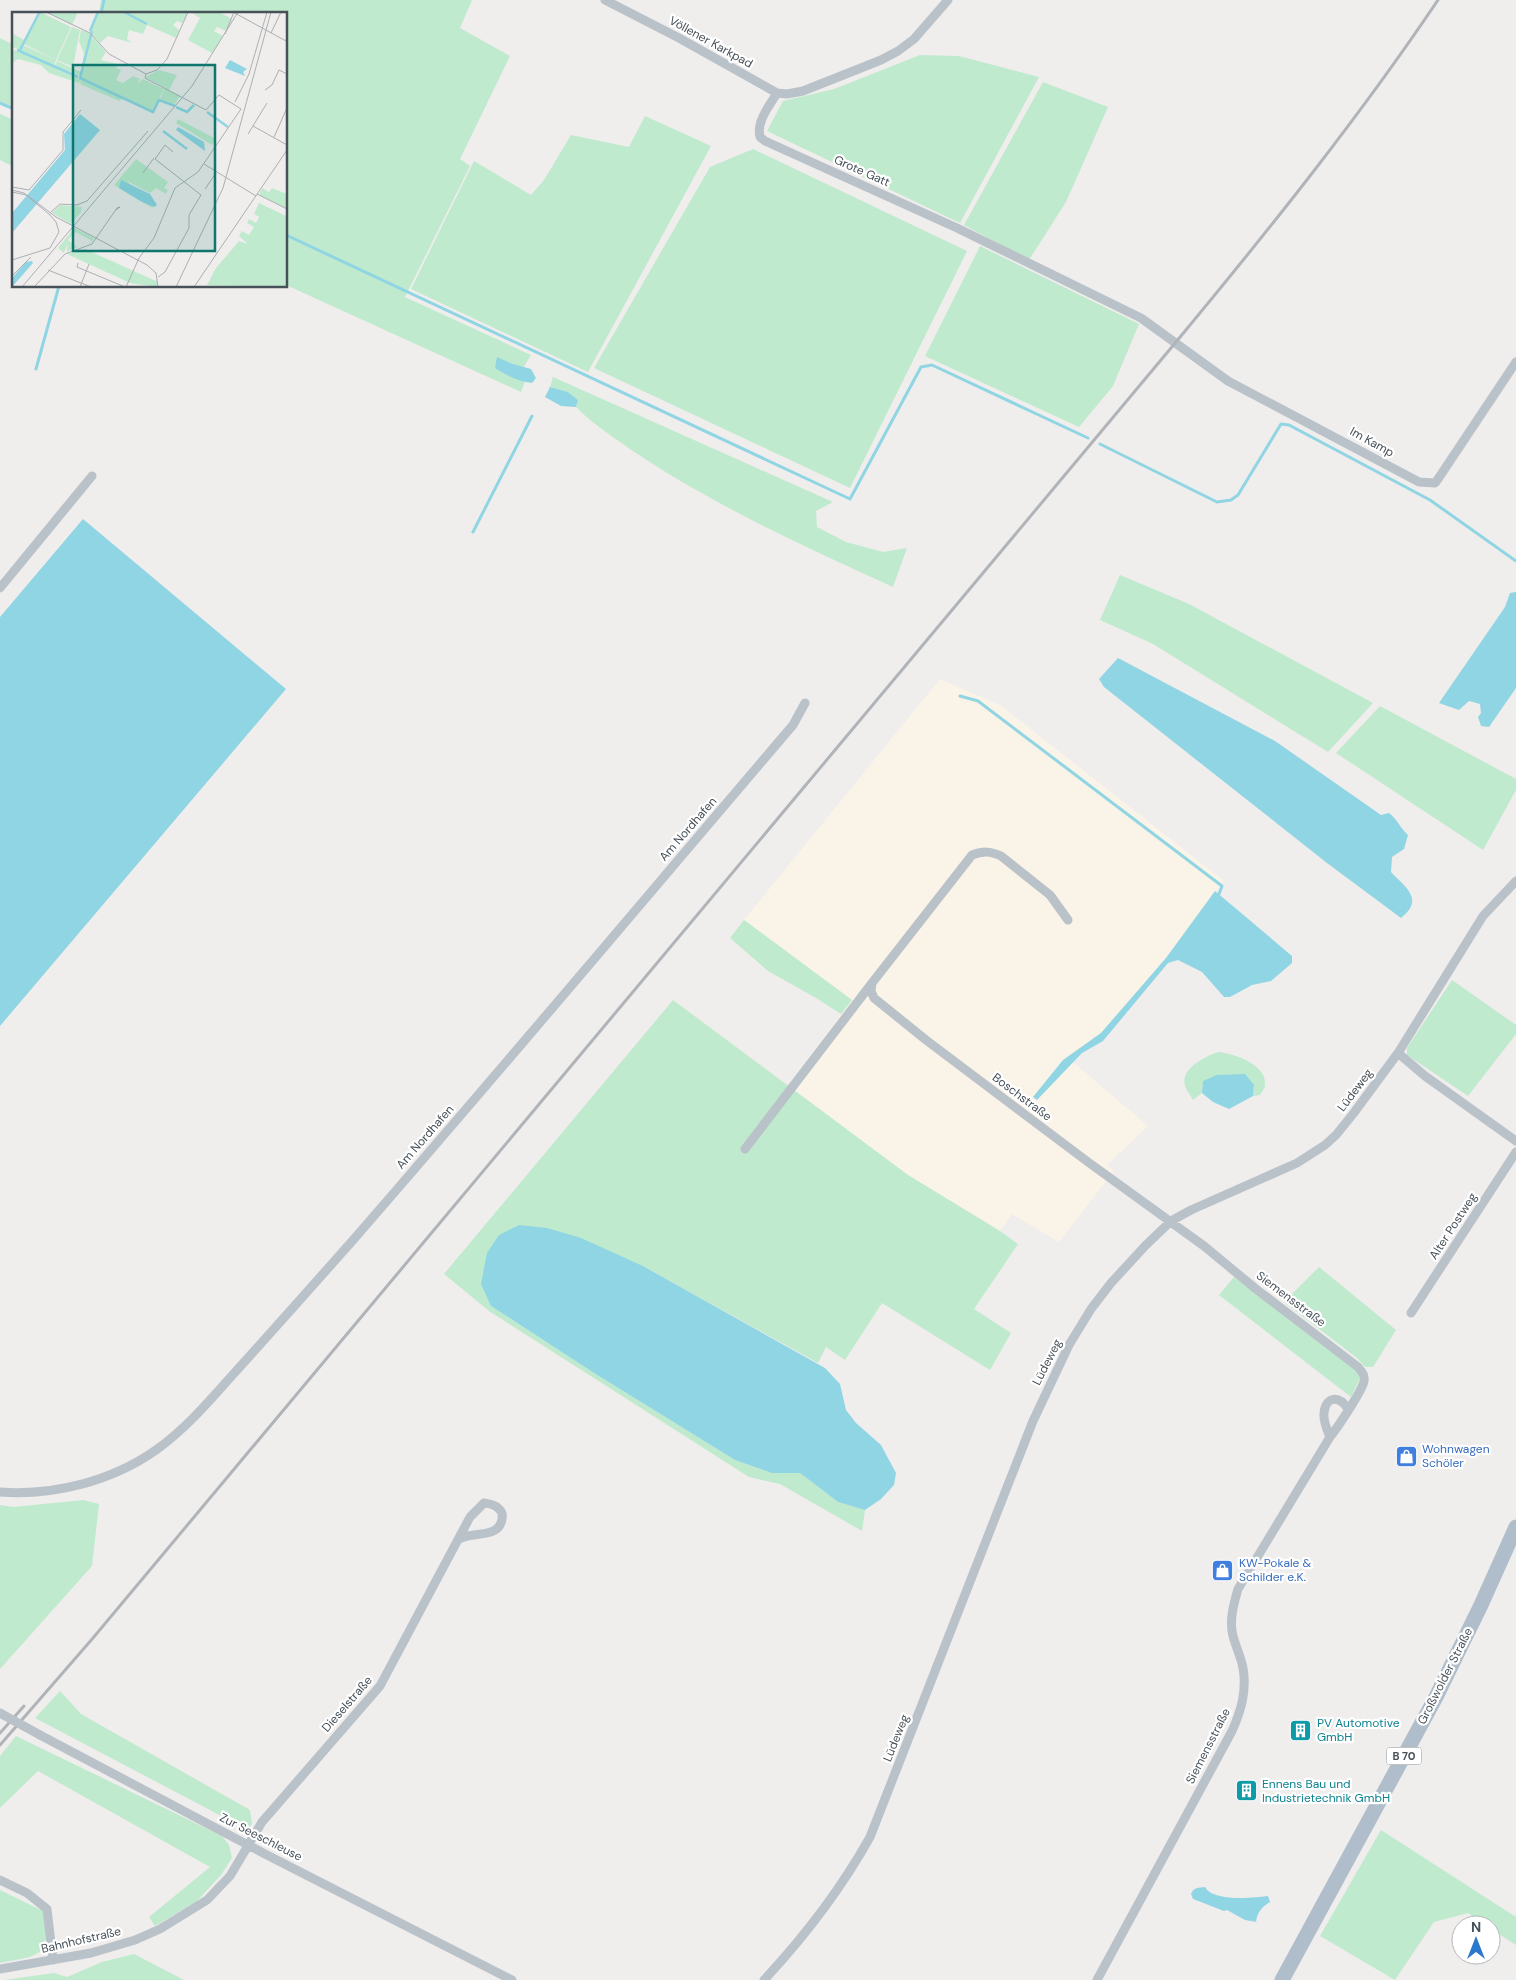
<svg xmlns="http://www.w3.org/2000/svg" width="1516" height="1980" font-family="'DM Sans',sans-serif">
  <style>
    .commercial { fill: #faf3e7 }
    .green { fill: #bfeacd }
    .water { fill: #90d5e3 }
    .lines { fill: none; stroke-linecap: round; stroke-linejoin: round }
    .stream { stroke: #90d5e3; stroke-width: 3 }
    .street { stroke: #bac2c9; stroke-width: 9 }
    .primary { stroke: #afbeca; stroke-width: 15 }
    .rail { stroke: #b0b3b7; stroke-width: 3 }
    .street-bridge { stroke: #bac2c9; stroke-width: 9 }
    .labels { text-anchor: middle; stroke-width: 4.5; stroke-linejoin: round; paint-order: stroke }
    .shield { fill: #fff; stroke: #7e858b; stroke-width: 1 }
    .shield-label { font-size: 11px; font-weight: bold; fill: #475159 }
    .street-label { font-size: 12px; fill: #475159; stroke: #fff }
    .shop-label { font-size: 12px; fill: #366cbe; stroke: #fff; text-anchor: start }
    .culture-label { font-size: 12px; fill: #0d838f; stroke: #fff; text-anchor: start }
    .inset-river { fill: none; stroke: #90d5e3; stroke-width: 2.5 }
    .inset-road { fill: none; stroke: #acafb2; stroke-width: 1 }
    .view { fill: #0f766e; fill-opacity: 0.15; stroke: #0f766e; stroke-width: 2.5 }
    .inset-edge { fill: none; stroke: #475159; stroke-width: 2.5 }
  </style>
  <rect width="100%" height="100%" fill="#f0eded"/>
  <path class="commercial" d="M940,679L1000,705L1224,881L1166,958L1101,1033L1063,1060L1033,1097L1037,1100L1073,1062L1148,1126L1107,1165L1114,1171L1059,1242L1012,1214L1000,1231L908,1175L788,1085L852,1000L744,920Z"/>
  <path class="green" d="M101,0H472L460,28L510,56L460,159L470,166L405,297L531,355L523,368L498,358L503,373L525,382L521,392L286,285V14H99Z
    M0,38L14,45V107L0,101Z
    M920,55L959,56L1039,77L960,223L767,131L783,101L834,89Z
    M1043,82L1108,107L1066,202L1029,260L964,225Z
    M0,114L14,120V167L0,160Z
    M645,116L711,146L588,372L411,289L474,161L531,195L544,180L571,135L629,147Z
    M753,149L967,251L850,488L594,368L710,167Z
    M980,246L1139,324L1113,386L1079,427L925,356Z
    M553,377L833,502L816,511L817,527L846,542L883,552L907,548L893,587C806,547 719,508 639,455C617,440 595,426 576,407L578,400L568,392L550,387Z
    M1120,575L1189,604L1373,703L1328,752L1153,644L1100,620Z
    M1380,706L1516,779V790L1483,850L1336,753Z
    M744,920L852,1000L841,1014L816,998L768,971L730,938Z
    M1452,980L1516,1025V1034L1468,1096L1407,1055V1048Z
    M673,1000L908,1175L1000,1231L1018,1244L974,1309L1011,1333L990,1370L882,1303L845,1360L826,1347L818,1363L643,1266L617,1255L491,1306L594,1373L735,1460L772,1473H800L838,1502L865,1510L862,1531L780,1484L749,1477L489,1311L444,1274Z
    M1218,1052C1232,1053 1257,1062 1263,1075C1265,1078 1265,1084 1265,1087L1260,1095L1253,1096L1254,1085L1203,1081L1202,1093L1193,1100C1191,1096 1187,1091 1185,1086C1180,1068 1205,1057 1218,1052Z
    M1319,1267L1396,1330L1373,1367H1365L1357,1358L1284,1302Z
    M1234,1277L1357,1371L1360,1378L1351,1397L1219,1295Z
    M83,1500L99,1504L92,1566L0,1669V1505L13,1507Z
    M60,1691L81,1714L250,1810L252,1824L248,1830L35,1718Z
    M16,1736L222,1836L229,1845L232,1858L221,1875L197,1901L155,1926L149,1917L210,1867L38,1771L0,1808V1756Z
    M1381,1830L1516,1917V1945L1491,1929V1925H1485L1468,1913L1434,1922L1395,1980L1320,1936Z
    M0,1890L45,1912L46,1939L42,1951L30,1957L0,1963Z
    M134,1954L184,1980H4L54,1973L67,1977L102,1962Z"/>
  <path class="water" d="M497,357L513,364L531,369L536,378L532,383C519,382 506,375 495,368Z
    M550,387L568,392L578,400L576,407L561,406L545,397Z
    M83,519L286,689L0,1026V617Z
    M1516,592V688L1489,727L1481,726L1478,717L1481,713L1480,704L1469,701L1459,710L1439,703L1505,607L1510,593Z
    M1118,658L1275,741L1381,815L1389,813C1398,820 1400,828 1408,835L1404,849L1392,857L1391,872C1405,887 1425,899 1401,918L1327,863L1104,687L1099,679Z
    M1215,891L1292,956V963L1271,981L1252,985L1230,997H1224L1202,972L1178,960L1168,963L1103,1041L1082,1053L1037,1100L1033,1097L1063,1060L1101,1033L1166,958Z
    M1245,1074L1254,1085L1253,1096L1229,1109L1213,1102L1202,1093L1203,1081L1217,1075Z
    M519,1225L547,1228L581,1238L643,1266L825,1368L840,1384L846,1410L856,1423L881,1445L896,1473L894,1485L881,1499L865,1510L838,1502L800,1473H772L735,1460L594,1373L491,1306L481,1284L487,1253L499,1235Z
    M1205,1887C1213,1902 1253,1898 1268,1896L1270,1902C1262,1907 1258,1911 1256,1921L1257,1922L1245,1920L1227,1910L1224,1911L1193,1899L1191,1894C1194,1887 1198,1888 1205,1887Z"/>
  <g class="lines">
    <path class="stream" d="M101,14L104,0
      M0,103L14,109
      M286,235L850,499L921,367L932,365L1088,438
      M36,369L59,286
      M1100,444L1217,502L1231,500L1238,495L1281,424L1289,425L1430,500L1516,561
      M473,532L532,416
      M960,696L978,701L1222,886L1219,894"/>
    <path class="street" d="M605,0L679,38L777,93L787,94L803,91L881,60L898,51L914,39L948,0
      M777,93C770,105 756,121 760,137L765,141L957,228L1141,318L1228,381L1419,482L1435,483L1438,479L1516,362
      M0,588L92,476
      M1068,920L1050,895L1001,856C990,851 983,851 972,855L872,983L871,991L874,998L926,1040L1088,1162L1204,1246L1256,1289L1358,1367C1362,1372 1365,1375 1364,1381C1362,1391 1338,1427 1330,1437L1238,1589C1234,1603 1230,1617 1232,1631C1234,1644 1241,1656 1243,1668C1247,1691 1241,1711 1232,1731L1097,1980
      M1398,1053L1425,1076L1516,1141
      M745,1149L872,983
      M1411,1313L1516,1152
      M1330,1437C1327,1430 1323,1421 1324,1413C1326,1395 1340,1396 1348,1409
      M0,1492C54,1496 112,1481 156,1450C187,1428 212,1398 237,1370C276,1327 315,1283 354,1239C502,1069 647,896 793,725L805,703
      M40,1735L265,1854L512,1980
      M0,1880L27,1893L47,1909L53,1960
      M0,1969L91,1953L135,1940L160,1929L207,1900L230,1876L262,1822L380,1686L470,1517L484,1503C490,1504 494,1504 498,1508C502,1511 503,1514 502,1519C499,1539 473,1531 459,1539
      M764,1980C805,1936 841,1889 870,1837L1033,1421L1069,1345L1091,1309L1111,1283L1145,1246L1171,1221L1191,1210L1297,1163L1325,1145L1336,1135L1353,1114L1398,1053L1483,916L1516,881"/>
    <path class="primary" d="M1282,1980L1436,1697L1481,1605L1516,1527"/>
    <path class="rail" d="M0,1733L24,1706
      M0,1745L93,1638L1176,342C1268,231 1358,119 1438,0"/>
    <path class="street-bridge" d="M0,1713L40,1735"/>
  </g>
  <defs>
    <symbol id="shop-square" viewBox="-11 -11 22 22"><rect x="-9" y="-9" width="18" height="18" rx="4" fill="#3f7fe0" stroke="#fff"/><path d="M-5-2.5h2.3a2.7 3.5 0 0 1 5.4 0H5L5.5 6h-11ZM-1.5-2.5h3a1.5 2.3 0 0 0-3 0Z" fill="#fff"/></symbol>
    <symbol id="building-square" viewBox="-11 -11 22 22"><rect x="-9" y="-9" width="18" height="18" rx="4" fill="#0f9aa8" stroke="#fff"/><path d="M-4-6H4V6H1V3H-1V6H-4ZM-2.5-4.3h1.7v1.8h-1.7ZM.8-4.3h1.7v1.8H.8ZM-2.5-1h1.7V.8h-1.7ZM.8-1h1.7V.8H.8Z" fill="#fff"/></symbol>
  </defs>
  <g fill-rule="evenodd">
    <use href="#shop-square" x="1394" y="1444" width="25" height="25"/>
    <use href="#shop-square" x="1210" y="1558" width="25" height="25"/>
    <use href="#building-square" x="1288" y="1718" width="25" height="25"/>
    <use href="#building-square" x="1234" y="1778" width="25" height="25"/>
  </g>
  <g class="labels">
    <rect class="shield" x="1386.5" y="1747.5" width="35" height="17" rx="4"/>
    <g class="shield-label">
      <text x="1404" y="1760">B 70</text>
    </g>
    <g class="street-label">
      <text transform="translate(711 42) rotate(29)" y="4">Völlener Karkpad</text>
      <text transform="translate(862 171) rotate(24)" y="4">Grote Gatt</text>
      <text transform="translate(1372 442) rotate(29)" y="4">Im Kamp</text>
      <text transform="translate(688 829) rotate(-49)" y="4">Am Nordhafen</text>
      <text transform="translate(1355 1090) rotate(-53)" y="4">Lüdeweg</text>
      <text transform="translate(1022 1097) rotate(37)" y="4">Boschstraße</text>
      <text transform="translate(425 1137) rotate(-49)" y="4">Am Nordhafen</text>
      <text transform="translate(1453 1226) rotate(-57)" y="4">Alter Postweg</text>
      <text transform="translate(1291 1299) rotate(37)" y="4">Siemensstraße</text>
      <text transform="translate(1047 1362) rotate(-63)" y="4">Lüdeweg</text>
      <text transform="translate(1445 1676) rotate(-63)" y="4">Großwolder Straße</text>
      <text transform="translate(347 1704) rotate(-49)" y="4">Dieselstraße</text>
      <text transform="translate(896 1738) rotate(-68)" y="4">Lüdeweg</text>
      <text transform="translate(1208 1746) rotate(-63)" y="4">Siemensstraße</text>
      <text transform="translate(261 1837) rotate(27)" y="4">Zur Seeschleuse</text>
      <text transform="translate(81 1940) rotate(-13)" y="4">Bahnhofstraße</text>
    </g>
    <g class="shop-label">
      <text x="1422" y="1453">Wohnwagen<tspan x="1422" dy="14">Schöler</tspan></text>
      <text x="1239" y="1567">KW-Pokale &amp;<tspan x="1239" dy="14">Schilder e.K.</tspan></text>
    </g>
    <g class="culture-label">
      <text x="1317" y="1727">PV Automotive<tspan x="1317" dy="14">GmbH</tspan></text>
      <text x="1262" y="1788">Ennens Bau und<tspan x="1262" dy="14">Industrietechnik GmbH</tspan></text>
    </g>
  </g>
  <g transform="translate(12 12)">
    <rect width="275" height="275" fill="#f0eded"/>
    <path d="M28,0L59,15L44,48L12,32ZM34,0H66L60,13ZM85,0H176L170,11L165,9L161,13L167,18L164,26L135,13L131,22L117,18L115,27L120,31L96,24L88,31L77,19ZM179,0H207L220,7L214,19L205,15L202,19L211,24L200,41L176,28L188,6ZM60,15L68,18L61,55L45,48ZM69,18L76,20L94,40L89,48L106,52L104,56L109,58L104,68L111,71L121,64L128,67L125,72L131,67L152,77L141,99L99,80L111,87L107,88L110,90L84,79L68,72L69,67L67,71L37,61L29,53L6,47L0,51V37L67,67L68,64L43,54L45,49L69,60L72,42L67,29ZM0,21L12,28L8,38L0,35ZM11,33L44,48L42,54L9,39ZM147,58L165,63L157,78L133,65ZM153,76L168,84L162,93L148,87ZM166,107L204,127L200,133L164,111ZM124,147L156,170L152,176L156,178L154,182L144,176L138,181L115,169L142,197L102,173ZM250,176L257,180L260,176L275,182V197L247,183ZM247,191L274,204L275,275L195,273L204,256L227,229L236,232L227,224L230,219L237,223L242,215L235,211L237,207L244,211L247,205L242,202ZM48,193L70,195L69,200L59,212L40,201ZM62,216L82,226L81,229L75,233L80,229L64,220L56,228L65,235L55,240V233L52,241L46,236ZM73,237L146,270L145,275L118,271L55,242Z" fill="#bfeacd"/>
    <path d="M218,48L235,57L231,60L233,64L213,56ZM68,102L88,118L0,221L1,200L53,138L52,122ZM166,115L192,130L193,139L164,118ZM109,168L138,182L145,193L142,195L130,190L107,176ZM20,249L21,251L0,275V266L14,250Z" fill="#90d5e3"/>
    <path class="inset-river" d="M112,0L135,12M78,19L86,0M80,19L68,66L141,100L147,88L163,94M5,38L66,65M8,38L27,1M164,95L175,100L182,93M195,100L216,115M151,119L175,137"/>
    <path class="inset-road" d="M34,0L78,21L97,42L134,62M221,0L274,29M259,21L269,0M213,22L222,0M134,62L145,58L155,47L176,0M253,78L260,73L267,58L275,62M223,90L237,62L255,0M241,114L275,133M236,122L255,91M262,125L275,96M192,152L244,184M131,161L142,146M0,175L17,178L51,138V120L69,98M193,177L204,161M0,178L12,181L44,205L135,253L144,261L146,275M0,180L14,183L37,202L44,210L47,220L38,236L0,248M245,182L275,197M38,201L48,192L65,193L75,189L136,119M66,251L65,255L113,275M36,258L79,275M0,264L19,245M146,265L153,260L177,216V203L189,183L143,147L153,133L161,140M10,275L180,74L226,0M22,275L53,242L80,232L105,196L108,195L104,198M68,275L77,252M114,275L127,246L142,226L163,176L186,160L229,97L207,83L194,98L133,66L134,62M164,275L211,176L259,0M182,275L275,138"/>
    <path class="view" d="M61,53H203V239H61Z"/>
    <rect width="275" height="275" class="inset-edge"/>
  </g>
  <g transform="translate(1476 1940)"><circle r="24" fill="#ffffff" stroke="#b5b9bd"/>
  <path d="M0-4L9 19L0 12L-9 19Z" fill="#2a79cd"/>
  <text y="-8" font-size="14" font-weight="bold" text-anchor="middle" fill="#475159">N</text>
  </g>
</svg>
